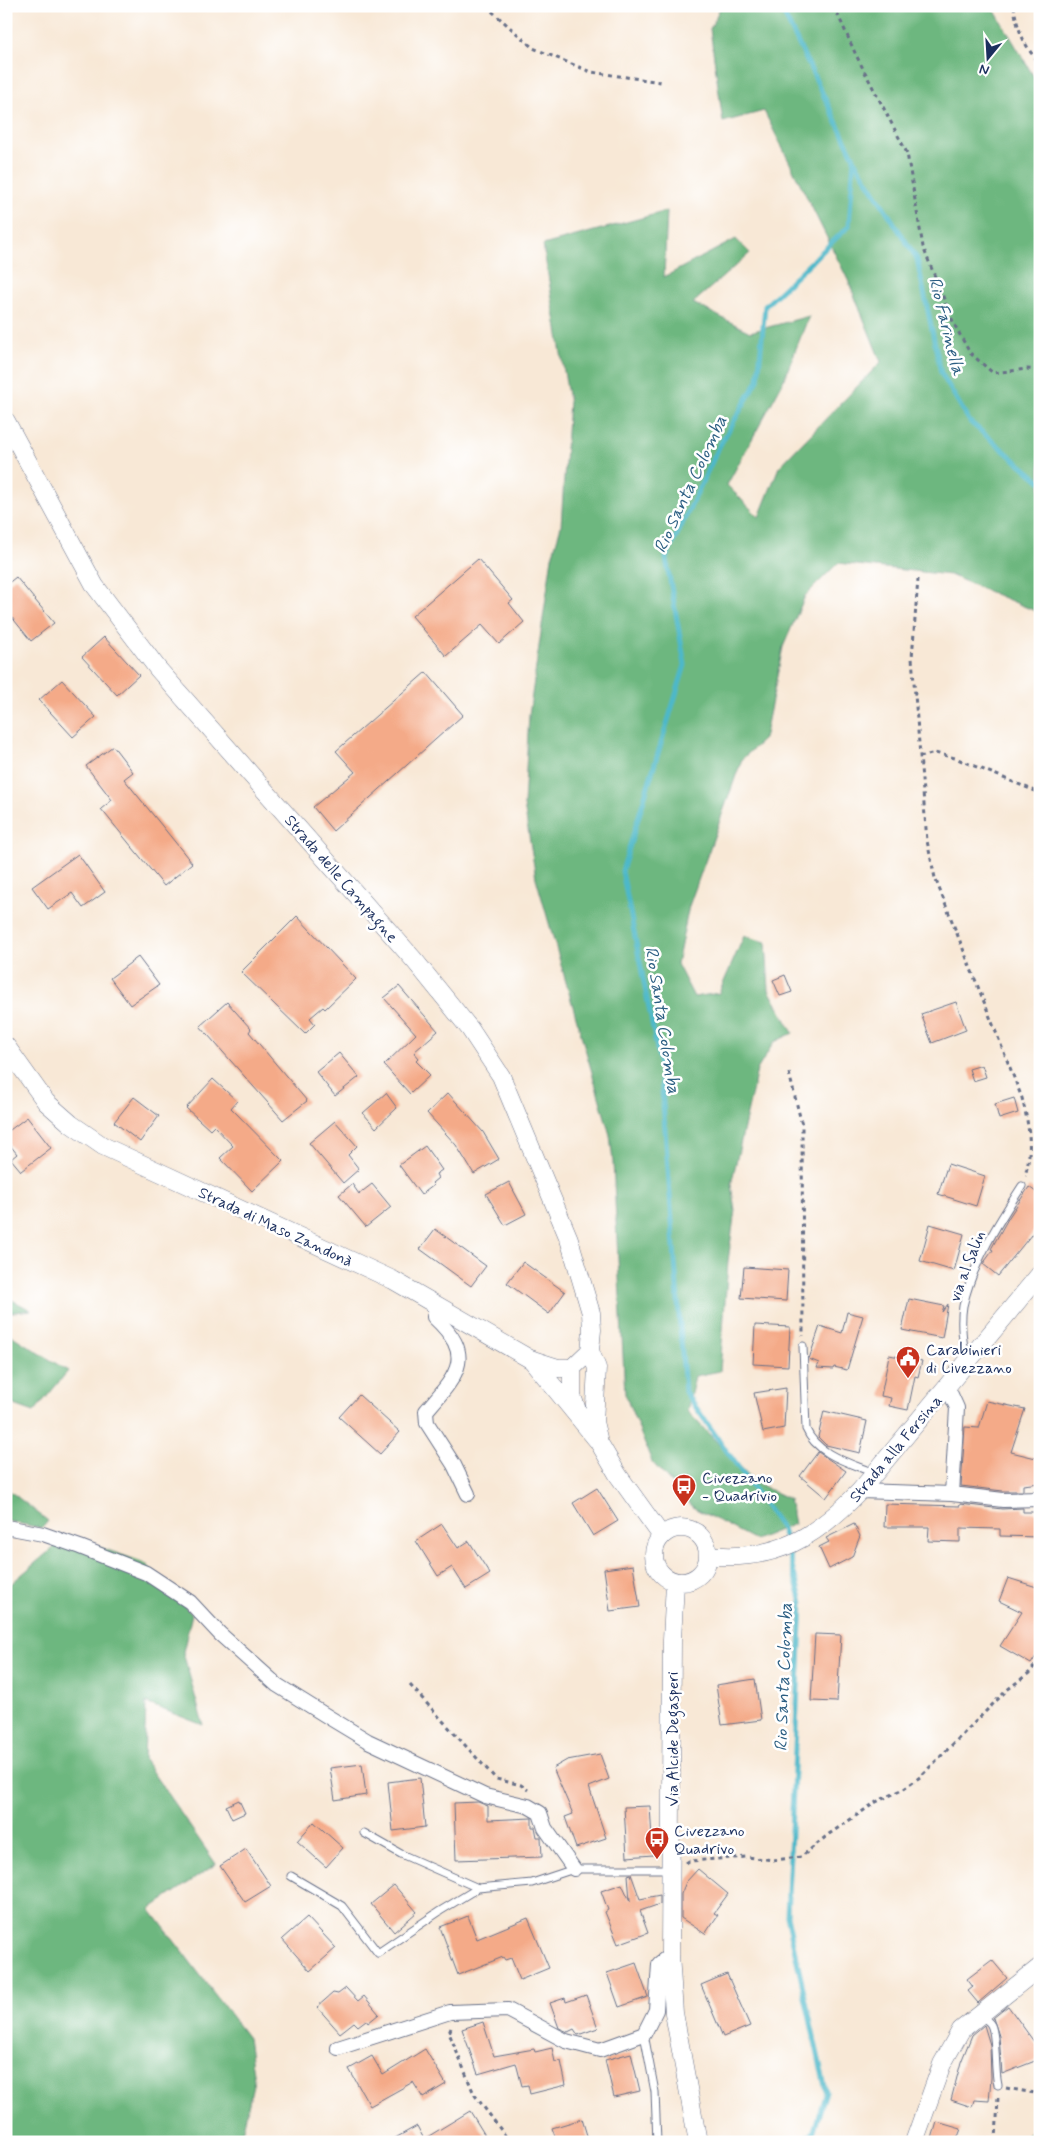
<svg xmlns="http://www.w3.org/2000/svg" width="1046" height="2148" font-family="Mynerve,sans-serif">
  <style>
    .green { fill: #87d696; stroke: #51827a }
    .forest { fill: #6db77f; stroke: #44736e }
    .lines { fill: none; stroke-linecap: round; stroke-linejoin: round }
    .stream { stroke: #4db8c9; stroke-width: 5 }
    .building { fill: #f4aa88 }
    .service-casing { stroke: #687088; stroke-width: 9 }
    .minor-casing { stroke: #687088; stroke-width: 16 }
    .tertiary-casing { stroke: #687088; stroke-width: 19 }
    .path { stroke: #687088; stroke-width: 3; stroke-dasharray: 4 4; stroke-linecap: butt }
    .service { stroke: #fff; stroke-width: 7 }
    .minor { stroke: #fff; stroke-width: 14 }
    .tertiary { stroke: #fff; stroke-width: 18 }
    .labels { text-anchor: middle; stroke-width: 5; stroke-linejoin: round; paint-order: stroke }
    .street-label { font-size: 16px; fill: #1b2f5e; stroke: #fff }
    .poi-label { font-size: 16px; fill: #1b2f5e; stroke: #fff; text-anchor: start }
    .water-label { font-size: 18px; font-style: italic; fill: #2c5f83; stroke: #fff }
  </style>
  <rect width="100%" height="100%" fill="#fff"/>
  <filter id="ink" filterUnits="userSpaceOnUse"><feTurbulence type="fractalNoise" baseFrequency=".02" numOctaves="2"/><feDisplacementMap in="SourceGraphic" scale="10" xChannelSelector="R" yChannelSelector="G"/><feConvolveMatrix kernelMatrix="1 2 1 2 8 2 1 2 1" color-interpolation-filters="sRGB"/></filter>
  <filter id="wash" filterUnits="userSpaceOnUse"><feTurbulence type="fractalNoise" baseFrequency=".0096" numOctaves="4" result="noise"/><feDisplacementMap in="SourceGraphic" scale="20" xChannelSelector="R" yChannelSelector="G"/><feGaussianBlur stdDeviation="1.12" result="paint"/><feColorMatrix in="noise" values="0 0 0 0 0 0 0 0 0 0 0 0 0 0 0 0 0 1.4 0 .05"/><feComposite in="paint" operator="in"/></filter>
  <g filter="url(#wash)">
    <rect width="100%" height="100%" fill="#f8e8d6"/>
    <path class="green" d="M1040,2124V2142H1019Z"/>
    <path class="forest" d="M721,6H992L1040,87V613L950,575L838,563L805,596L783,647L764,739L742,759L689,906L677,964L694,997L719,993L744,936L766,942L769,990L793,1033L774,1042L757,1070L731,1185L735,1210L728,1261L720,1371L695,1376L687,1411L756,1483L789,1499L794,1524L755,1540L694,1508L652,1462L625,1394L613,1162L610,1135L536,878L524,805L529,715L552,557L561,526L569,401L543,245L667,211L664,277L736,239L750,253L693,303L750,332L809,316L782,384L727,485L759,517L779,467L881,362L848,280L764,111L723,122L710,29Z
      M6,1297L31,1310L6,1313Z
      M6,1332L68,1371L34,1412L6,1402Z
      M6,1488L48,1521L42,1528L6,1521Z
      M67,1536L145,1563L192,1614L183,1652L203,1725L146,1703L144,1760L216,1864L150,1909L248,2038L254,2080L240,2142H6V1588Z"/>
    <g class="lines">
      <path class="stream" d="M780,6L854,158L849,226L765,306L758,380L720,445L666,558L685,665L622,871L660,1064L685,1392L782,1529L802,1603L787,1916L826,2091L813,2133L803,2142
        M854,160L917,259L941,373L970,422L1040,481"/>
    </g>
    <g id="blocks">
      <path class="building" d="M478,559L513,600L509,603L524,622L499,644L482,625L446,656L412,616Z
        M16,577L54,623L31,641L6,610V585Z
        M104,637L139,675L117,695L82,657Z
        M426,672L463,715L333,831L313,807L355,772L336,751Z
        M62,680L96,717L73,737L39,700Z
        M113,746L133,772L124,779L192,863L164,886L101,809L112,800L86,766Z
        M78,854L105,892L83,908L72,893L48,909L32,887Z
        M297,916L356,979L325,1009L323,1007L310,1018L315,1024L305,1034L241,972Z
        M138,957L159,985L130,1005L110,978Z
        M785,975L792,992L780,996L773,980Z
        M399,986L438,1031L414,1052L419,1058L416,1061L430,1075L410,1094L384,1065L416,1034L384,998Z
        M227,1002L251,1029L249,1032L307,1101L283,1120L200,1026Z
        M956,1002L966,1030L932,1043L921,1014Z
        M339,1053L359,1077L335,1096L316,1072Z
        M982,1065L986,1077L973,1081L969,1069Z
        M213,1079L237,1101L231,1108L283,1161L252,1191L220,1158L233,1146L214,1126L210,1130L186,1108Z
        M386,1093L397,1108L376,1128L363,1113Z
        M448,1093L483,1132L499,1159L474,1174L456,1145L427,1113Z
        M134,1097L159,1116L140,1142L114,1122Z
        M1014,1098L1018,1113L999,1119L995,1104Z
        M27,1117L51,1148L21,1171L11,1159L17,1154L6,1140V1133Z
        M335,1121L357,1146L348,1155L359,1169L343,1183L309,1143Z
        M425,1146L442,1170L436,1174L438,1178L432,1183L434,1185L421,1195L399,1165Z
        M948,1164L985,1176L976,1206L938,1194Z
        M509,1182L526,1214L505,1225L486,1194Z
        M352,1184L359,1194L372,1184L391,1207L366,1227L339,1195Z
        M1029,1187L1040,1195V1224L998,1276L983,1264L993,1250L991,1249L1009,1217Z
        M930,1224L964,1234L954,1271L920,1261Z
        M435,1229L486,1266L471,1286L420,1249Z
        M523,1262L565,1292L549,1314L507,1283Z
        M744,1267L788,1270L786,1301L741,1298Z
        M909,1299L944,1306L942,1312L948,1304L942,1338L902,1330Z
        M847,1312L863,1316L847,1370L834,1367L833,1369L817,1368L819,1363L809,1359L820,1326L842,1333Z
        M755,1325L790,1327L788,1366L753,1364Z
        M889,1355L922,1361L918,1377L915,1376L908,1410L889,1406L891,1398L881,1396Z
        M786,1388L784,1428L763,1432L754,1393Z
        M359,1395L400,1432L380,1454L339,1417Z
        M987,1401L1025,1409L1011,1452L1040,1459V1483L1023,1485V1491H1003L961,1486L965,1427L979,1428Z
        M824,1411L867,1421L860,1453L826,1445L818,1437Z
        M818,1452L846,1471L826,1498L800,1476Z
        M597,1488L618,1521L593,1536L573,1503Z
        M885,1504L960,1506V1504L1002,1509L1023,1508V1512H1040V1537L1000,1536V1529L960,1528V1542L928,1541L929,1527H884Z
        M442,1524L458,1548L469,1541L490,1574L466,1589L452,1567L438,1576L416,1541Z
        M854,1524L860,1536L852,1557L829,1569L819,1547L829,1542L826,1538Z
        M633,1565L640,1607L610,1611L604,1569Z
        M1008,1578L1040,1588V1650L1031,1664L1000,1646L1022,1612L999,1601Z
        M815,1634L841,1635L837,1702L811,1701Z
        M755,1679L761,1720L722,1725L716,1685Z
        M600,1754L609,1779L589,1787L606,1838L576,1848L565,1817L573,1814L553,1768L567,1760Z
        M362,1764L366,1795L335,1800L330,1768Z
        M420,1778L425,1827L393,1831L388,1782Z
        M239,1800L245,1813L232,1819L226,1806Z
        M478,1802L488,1806V1820L532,1818V1827H535L537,1837H541L542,1857L456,1860L454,1803Z
        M650,1806L653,1855L627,1857L624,1807Z
        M314,1822L343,1848L326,1867L297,1841Z
        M246,1849L271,1886L245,1902L220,1866Z
        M698,1869L728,1894L714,1913L718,1915L705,1934L681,1918V1894L686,1882Z
        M631,1874L640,1899L660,1895V1904L640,1911L648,1933L618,1944L605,1912L608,1910L601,1891L622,1884L630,1901L628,1875Z
        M394,1885L417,1912L394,1932L371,1904Z
        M468,1916L477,1939L528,1918L549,1968L520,1980L511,1958L505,1960L503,1957L458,1975L440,1927Z
        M307,1917L336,1948L310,1971L282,1939Z
        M992,1960L1007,1978L978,2003L968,1991L973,1987L967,1979Z
        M636,1963L648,1997L619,2007L607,1973Z
        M727,1974L750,2026L723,2037L701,1985Z
        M346,1988L358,2001L364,1996L379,2014L368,2023L366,2020L358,2026L354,2022L340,2033L317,2007L333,1993L338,1994Z
        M586,1995L598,2028L578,2035L574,2029L568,2032L559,2028L550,2003L565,1998L566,2002Z
        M1008,2006L1040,2050V2059L1002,2074L999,2036L993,2018Z
        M483,2022L494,2056L534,2049L535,2052L552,2048L555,2062L561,2061L566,2085L530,2094L528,2085L522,2086L516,2063L478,2074L462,2029Z
        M984,2025L990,2045L991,2078L989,2101L974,2100L972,2107L951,2100L961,2062L972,2035Z
        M425,2049L446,2084L423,2098L413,2082L370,2106L349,2069L372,2056L383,2075Z
        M631,2053L640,2091L614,2097L605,2060Z
        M470,2111L486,2137L478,2142H388L417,2126L424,2139Z
        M582,2119L589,2142H557L552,2128Z
        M937,2122L961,2129L956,2142H931Z"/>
    </g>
  </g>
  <g filter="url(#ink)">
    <use href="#blocks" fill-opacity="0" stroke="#687088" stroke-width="1"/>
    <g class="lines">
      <defs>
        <path id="service" d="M803,1346L806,1429C817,1455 850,1463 874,1473
          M966,1360C963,1342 960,1324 963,1306C973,1262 998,1223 1022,1186
          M364,1833L401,1854L478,1888L532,1883L574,1869H671
          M291,1876L342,1906L378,1953L440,1911L478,1888
          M979,2015C984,2018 989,2021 991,2025C997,2037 994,2069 998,2085
          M644,2034L655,2092L657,2142"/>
        <path id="minor" d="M437,1304L434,1317C476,1356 458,1374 426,1411L427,1423L454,1465L468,1494
          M947,1386L957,1408L952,1494
          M860,1491L952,1494L1003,1500L1040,1499
          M6,1527L43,1534L80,1547L146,1573L190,1602L220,1634L277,1685L330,1718L368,1741L485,1796L528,1806L540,1813L545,1828L574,1869
          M338,2048L450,2012L508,2010L566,2041L600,2050L644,2034L656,2010L659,1964L670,1955"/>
        <path id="tertiary" d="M6,421L95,586L158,669L415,961L470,1029L501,1076L569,1239L591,1313L592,1330L590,1351L572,1368
          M6,1046L46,1102L71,1124L103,1146L393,1280L530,1359L558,1368H572
          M590,1351L597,1368L594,1422L598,1438
          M531,1359L598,1441L618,1475L661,1535
          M572,1368V1396L578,1413
          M654 1555a27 27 0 1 1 54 0a27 27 0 1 1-54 0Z
          M708,1555C775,1562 815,1538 860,1491L1040,1274
          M675,1583L672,1640L670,1955L674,2013L698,2142
          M914,2142L942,2064L961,2030L1040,1967"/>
      </defs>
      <use href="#service" class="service-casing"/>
      <use href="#minor" class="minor-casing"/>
      <use href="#tertiary" class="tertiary-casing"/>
      <path class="path" d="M486,6L533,48L591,72L661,82
        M834,6L856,55L907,153L923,247L954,324L970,353L993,373L1027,369L1040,370
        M1014,6C1016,26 1025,49 1040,63
        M918,579L912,658L927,841L935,878L1022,1098C1029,1126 1033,1147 1025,1176
        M920,757L935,753L955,758L1040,793
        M789,1073L802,1125L803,1336
        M410,1685L496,1779L521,1785L528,1790
        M686,1863L689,1861L747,1857L773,1860L801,1857L829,1834L876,1802L904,1789L920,1777L1007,1690L1029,1673L1040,1660
        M451,2028L449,2033L474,2094L510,2142
        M1006,2088L1040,2094
        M996,2142L998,2096"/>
      <use href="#service" class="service"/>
      <use href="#minor" class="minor"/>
      <use href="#tertiary" class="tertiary"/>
    </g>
  </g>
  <defs>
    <symbol id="civic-pin" viewBox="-11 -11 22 30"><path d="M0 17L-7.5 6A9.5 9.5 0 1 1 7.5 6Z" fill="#c8321e" stroke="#fff"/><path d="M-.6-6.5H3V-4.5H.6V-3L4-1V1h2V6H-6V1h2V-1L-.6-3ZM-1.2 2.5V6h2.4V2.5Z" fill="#fff"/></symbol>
    <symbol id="bus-pin" viewBox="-11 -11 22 30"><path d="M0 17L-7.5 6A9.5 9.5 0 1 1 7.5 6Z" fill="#c8321e" stroke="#fff"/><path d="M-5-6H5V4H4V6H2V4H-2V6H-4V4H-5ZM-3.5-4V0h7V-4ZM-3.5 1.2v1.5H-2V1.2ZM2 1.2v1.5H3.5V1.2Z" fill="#fff"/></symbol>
  </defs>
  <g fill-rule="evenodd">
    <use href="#civic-pin" x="894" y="1344" width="28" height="38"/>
    <use href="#bus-pin" x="670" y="1472" width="28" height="38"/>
    <use href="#bus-pin" x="643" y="1825" width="28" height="38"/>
  </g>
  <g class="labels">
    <g class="street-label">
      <text transform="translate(342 878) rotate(49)" y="6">Strada delle Campagne</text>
      <text transform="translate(276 1226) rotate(25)" y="6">Strada di Maso Zandonà</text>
      <text transform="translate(966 1266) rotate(-69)" y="6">via al Salin</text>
      <text transform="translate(895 1448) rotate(-50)" y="6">Strada alla Fersina</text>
      <text transform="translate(672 1739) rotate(-90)" y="6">Via Alcide Degasperi</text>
    </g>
    <g class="poi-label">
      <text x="926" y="1355">Carabinieri<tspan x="926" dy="18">di Civezzano</tspan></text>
      <text x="702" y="1483">Civezzano<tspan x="702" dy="18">- Quadrivio</tspan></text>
      <text x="674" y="1836">Civezzano<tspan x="674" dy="18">Quadrivo</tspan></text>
    </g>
    <g class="water-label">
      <text transform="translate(947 326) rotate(76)" y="6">Rio Farinella</text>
      <text transform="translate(690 484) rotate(-65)" y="6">Rio Santa Colomba</text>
      <text transform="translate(663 1020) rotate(81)" y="6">Rio Santa Colomba</text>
      <text transform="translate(783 1677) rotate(-88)" y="6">Rio Santa Colomba</text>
    </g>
  </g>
  <rect width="1046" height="2148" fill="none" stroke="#fff" stroke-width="25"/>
  <g transform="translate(988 58) rotate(198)" stroke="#ffffff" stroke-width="4" paint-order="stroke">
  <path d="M0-4L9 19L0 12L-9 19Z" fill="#1b2f5e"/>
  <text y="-8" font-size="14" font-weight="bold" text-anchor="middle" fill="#1b2f5e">N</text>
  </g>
</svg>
